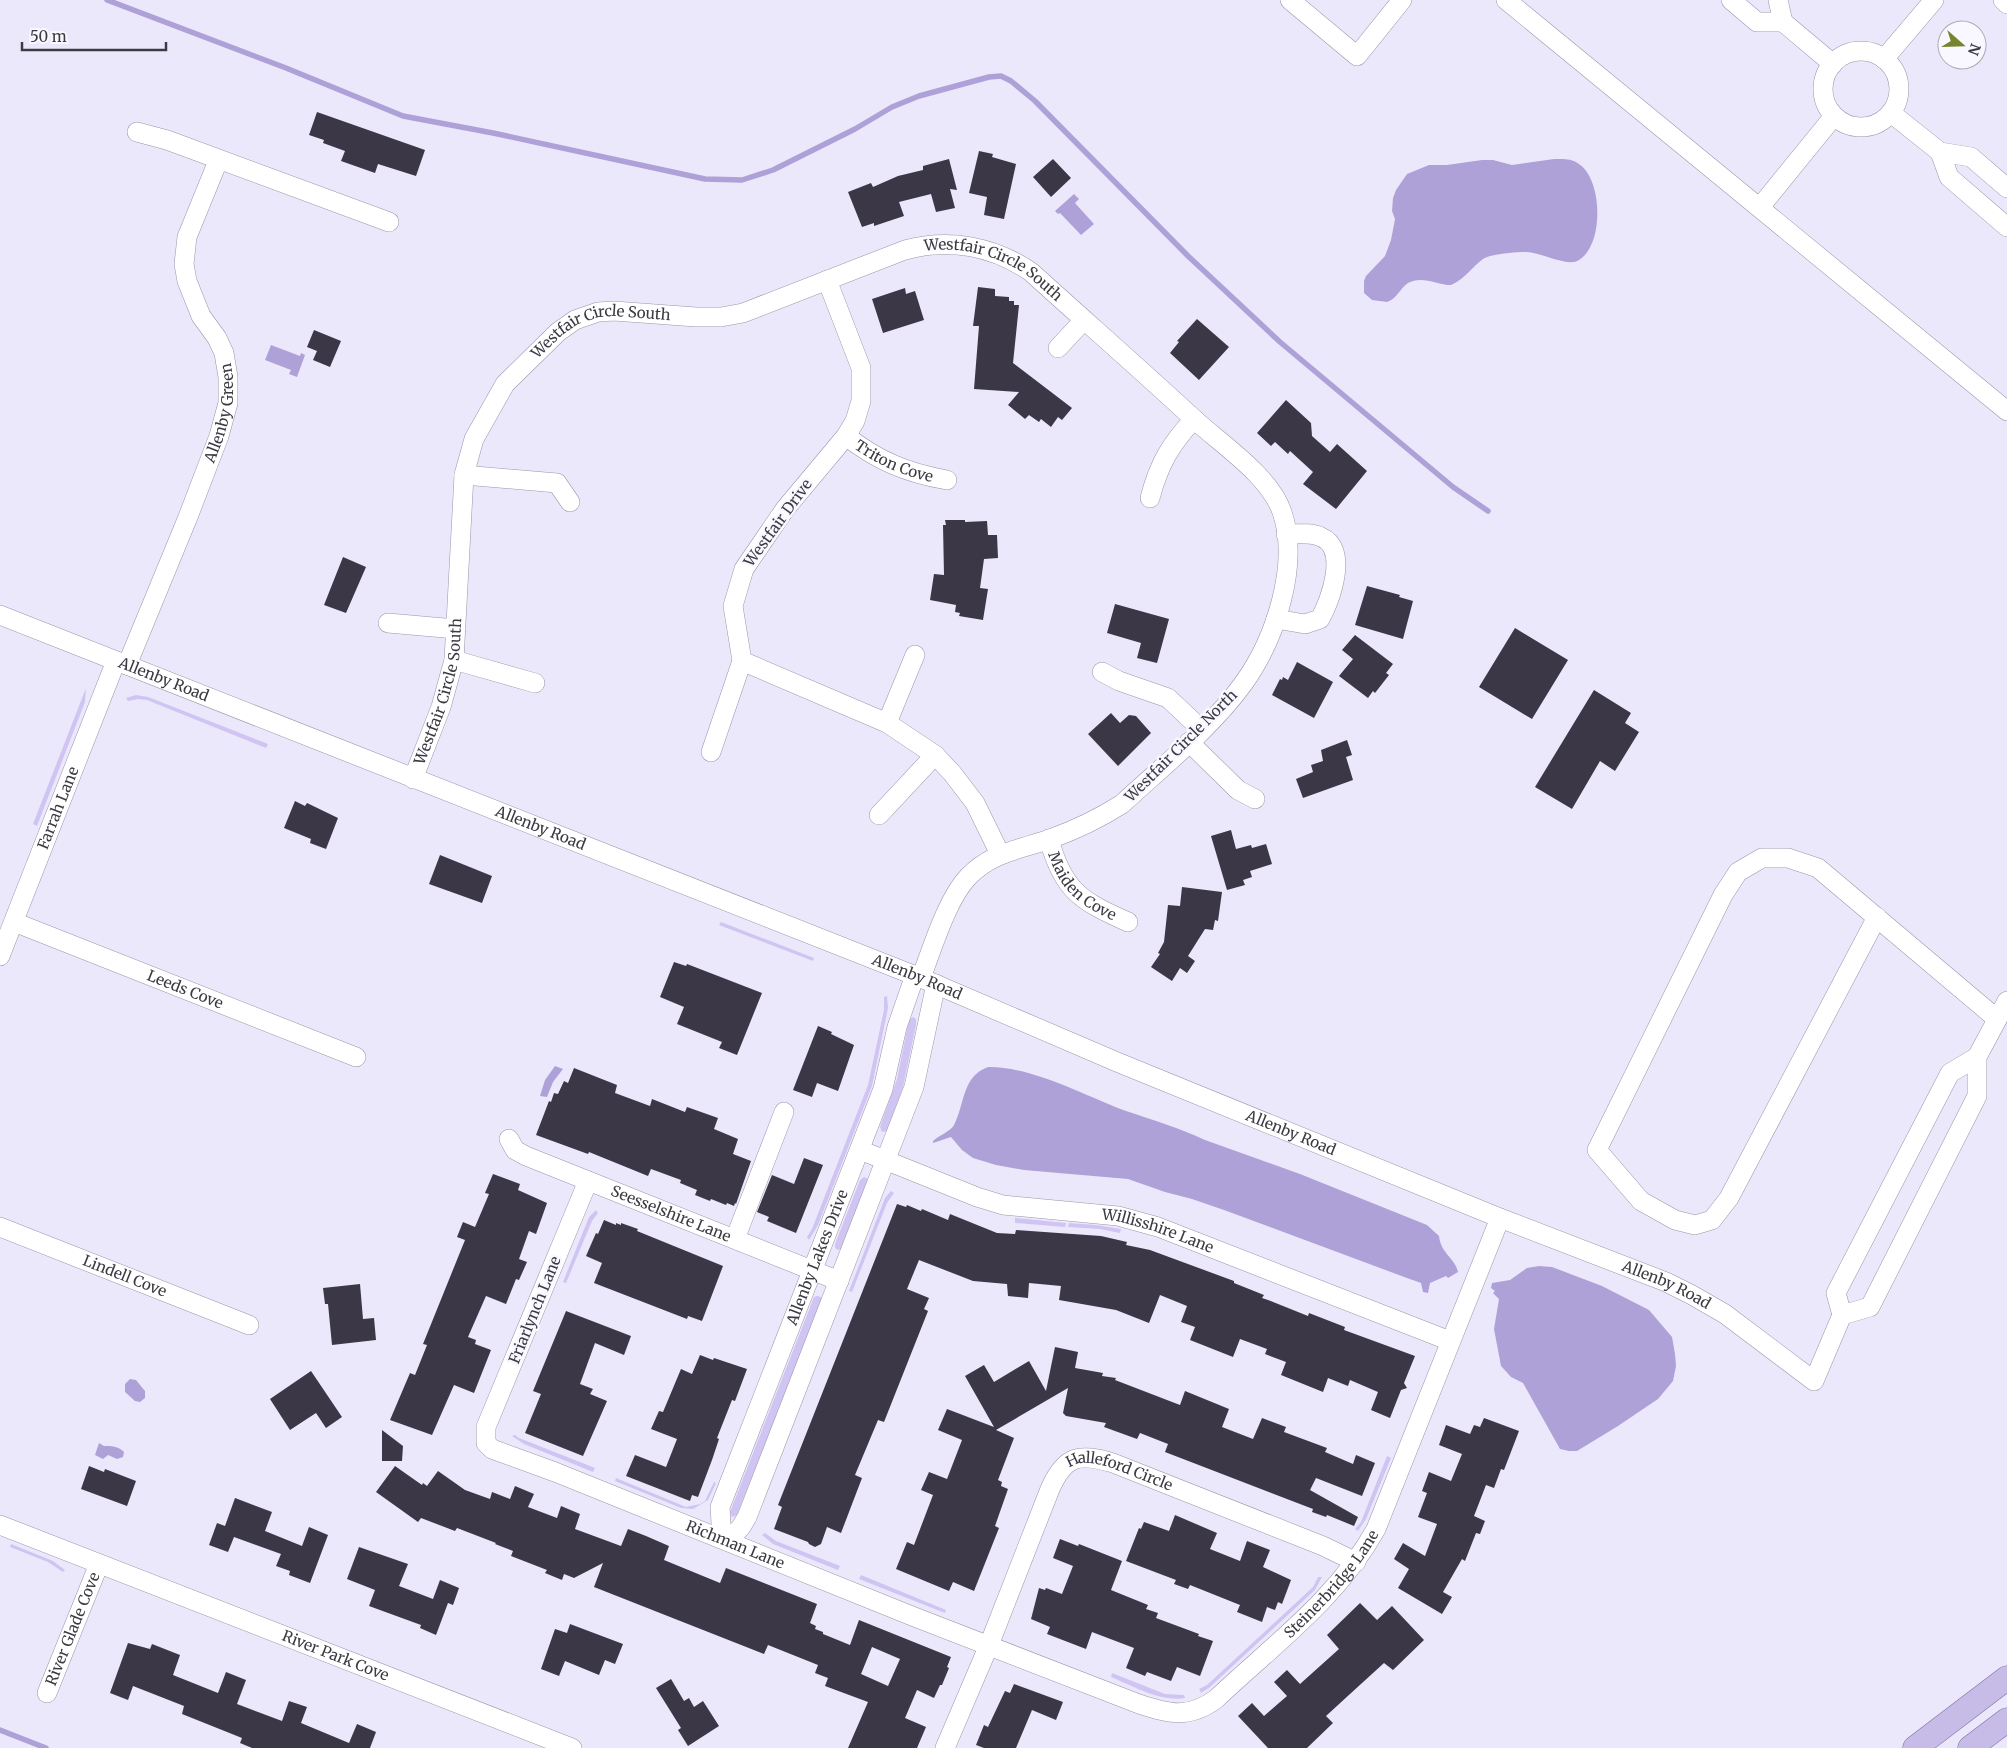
<svg xmlns="http://www.w3.org/2000/svg" width="2007" height="1748" font-family="Merriweather,serif">
  <style>
    .green { fill: #cfc4f2 }
    .water { fill: #aea1d7 }
    .lines { fill: none; stroke-linecap: round; stroke-linejoin: round }
    .stream { stroke: #aea1d7; stroke-width: 5.5 }
    .building { fill: #3b3746; fill-rule: evenodd }
    .minor-casing { stroke: #9a95a8; stroke-width: 20 }
    .major-casing { stroke: #7e70a3; stroke-width: 25 }
    .minor { stroke: #fff; stroke-width: 19 }
    .major { stroke: #c7bbe7; stroke-width: 24 }
    .labels { text-anchor: middle; stroke-width: 5; stroke-linejoin: round; paint-order: stroke }
    .street-label { font-size: 15px; fill: #3c3a42; stroke: #f9f7ff }
  </style>
  <rect width="100%" height="100%" fill="#ece8fc"/>
  <path class="green" d="M86,688L85,702L37,826L33,824Z
    M136,695L148,697L268,744L266,748L147,700L138,699L128,701L126,698Z
    M721,922L814,958L813,961L719,925Z
    M887,996L888,1008L872,1086L818,1225L809,1240L807,1237L812,1229L868,1085L884,1010V997Z
    M913,1017L916,1019V1025L903,1087L887,1131L882,1132L880,1127L897,1079L909,1020Z
    M864,1177L868,1179L842,1249L838,1250L835,1248V1244L860,1180Z
    M891,1191L894,1193L887,1203L852,1292L849,1291L885,1198Z
    M596,1210L598,1213L592,1221L566,1283L563,1282L589,1217Z
    M1015,1218L1066,1223L1065,1227L1015,1223Z
    M1069,1223L1096,1225L1121,1229L1120,1233L1100,1229L1068,1227Z
    M817,1296L821,1297V1301L737,1515L732,1517L730,1512L814,1297Z
    M515,1435L519,1438L595,1468L593,1472L524,1444L512,1436Z
    M1387,1456L1391,1458L1366,1519L1358,1531L1355,1529L1361,1522Z
    M616,1478L686,1507L700,1504L705,1501L714,1482L716,1483L708,1500L693,1509L681,1508L615,1481Z
    M765,1533L776,1541L840,1566L838,1570L773,1544L762,1535Z
    M11,1544L53,1561L65,1570L63,1572L48,1562L10,1547Z
    M861,1575L946,1610L945,1613L859,1579Z
    M1318,1577H1322L1315,1590L1210,1687L1201,1693L1199,1689L1207,1685L1313,1587Z
    M1112,1673L1165,1694L1184,1695L1185,1698C1160,1702 1133,1686 1111,1677Z"/>
  <path class="water" d="M1554,159C1563,159 1571,158 1579,164C1603,180 1604,245 1579,260C1567,268 1540,251 1524,252C1516,252 1490,254 1483,259C1472,267 1465,279 1451,285C1437,285 1422,275 1408,283C1400,288 1397,299 1387,302L1372,300L1364,293V281L1366,276L1385,256L1391,240L1395,219L1392,211L1393,198L1396,190L1407,174L1429,165H1447L1482,160H1493L1512,165Z
    M1074,194L1079,199L1075,203L1094,224L1081,235L1060,213L1058,214L1055,211Z
    M271,345L300,356L301,353L305,355L297,377L289,374L291,370L265,360Z
    M555,1066L563,1069L553,1082L547,1097L540,1096L545,1080Z
    M988,1067C1031,1066 1086,1096 1126,1111C1153,1120 1180,1128 1205,1140L1300,1174L1427,1225L1439,1236C1441,1254 1455,1258 1458,1272L1448,1278L1446,1276L1430,1283L1428,1293L1423,1292L1421,1283L1407,1278L1224,1210L1192,1199L1165,1192L1128,1179L1024,1170L996,1165L973,1158L962,1150L951,1137L933,1143V1141C939,1135 950,1132 954,1125C965,1104 962,1076 988,1067Z
    M1539,1266L1552,1267L1602,1286L1649,1310L1672,1337L1675,1354L1676,1366L1673,1381L1658,1399L1618,1426L1577,1451H1569L1560,1449L1523,1383L1511,1377L1501,1366L1494,1329L1499,1299L1493,1293L1495,1291L1491,1288L1492,1283L1510,1280L1527,1268Z
    M130,1379L136,1380L145,1391V1398L140,1402L135,1401L125,1392V1384Z
    M99,1443L104,1446C111,1446 118,1446 124,1452L123,1457L117,1459L108,1455L103,1459L95,1455Z"/>
  <g class="lines">
    <path class="stream" d="M107,0L286,68L403,116L493,133L705,179L742,180L773,170L855,129L892,107L919,96L989,77L1001,76L1011,81L1035,101L1188,256L1280,342L1453,487L1488,511
      M0,1730L46,1748"/>
  </g>
  <path class="building" d="M317,112L425,150L416,176L378,164L375,173L341,161L345,151L323,143L324,140L309,135Z
    M979,151L993,154L992,157L1016,164L1004,219L984,215L987,197L969,193Z
    M949,159L957,190L950,189L955,208L936,212L931,194L899,202L904,216L874,226V223L862,227L848,192L871,183L873,187L898,176L923,170V166Z
    M1053,159L1071,178L1051,197L1033,177Z
    M978,287L995,289V296L1009,297V301H1014V305H1019L1013,363L1072,408L1062,420L1058,417L1051,427L1041,419L1039,422L1029,415L1025,419L1008,405L1019,392L974,389L979,326H973Z
    M905,288L906,294L915,291L924,320L883,333L872,299Z
    M1197,319L1229,347L1199,380L1170,353L1179,342L1177,341Z
    M314,330L341,341L330,367L313,360L317,351L307,347Z
    M1286,400L1311,423L1312,436L1330,452L1337,444L1367,471L1336,509L1303,484L1313,472L1290,451L1288,454L1275,442L1271,446L1257,433Z
    M945,520H965V522L987,521L988,535H997L998,558L984,559L980,588L988,589L983,620L959,616L960,613L955,612L956,605L930,600L934,574L944,575L943,525H946Z
    M343,557L366,567L346,613L324,605Z
    M1367,586L1400,595L1399,597L1413,601L1403,639L1355,625Z
    M1115,604L1169,619L1157,663L1137,658L1141,643L1107,633Z
    M1515,628L1568,660L1532,719L1479,687Z
    M1355,635L1393,664L1386,673L1389,675L1375,693L1373,691L1368,698L1339,676L1353,659L1342,650Z
    M1297,662L1333,682L1314,718L1272,695L1280,679L1282,680L1283,677L1288,680Z
    M1594,690L1631,713L1625,723L1639,732L1615,771L1600,761L1572,809L1535,787Z
    M1111,713L1120,723L1129,715L1136,716L1151,733L1118,766L1088,734Z
    M1347,740L1352,755L1346,757L1353,780L1303,798L1296,779L1313,772L1311,765L1323,761L1321,750Z
    M295,801L305,806L307,803L338,818L326,849L310,843L311,839L284,828Z
    M1231,830L1236,849L1251,845L1252,848L1266,844L1272,864L1250,871L1252,877L1243,880L1245,885L1227,890L1211,836Z
    M440,855L492,876L482,903L429,884Z
    M1182,887L1222,892L1218,921L1215,920L1213,930L1205,929L1188,956L1195,961L1187,973L1180,968L1172,981L1151,967L1160,954L1158,953L1164,942L1168,905L1180,906Z
    M674,962L686,966L687,964L762,993L737,1055L719,1048L722,1042L677,1024L684,1007L660,997Z
    M818,1026L832,1032L831,1034L854,1045L838,1091L817,1083L812,1097L793,1090Z
    M574,1068L617,1085L615,1093L650,1106L652,1099L685,1112L687,1107L718,1118L714,1129L738,1139L733,1154L751,1161L736,1204L735,1203L734,1206L727,1203L726,1205L711,1199L710,1201L695,1195L697,1190L680,1183L681,1180L651,1169L648,1176L589,1152L588,1154L536,1135L549,1101L551,1102L554,1093L558,1094L564,1081L568,1083Z
    M804,1158L823,1165L796,1233L767,1221L769,1217L757,1212L772,1175L794,1184Z
    M493,1174L520,1184L518,1190L547,1203L536,1234L529,1231L519,1259L527,1262L519,1280L516,1279L506,1304L486,1296L468,1337L476,1340L475,1344L491,1350L474,1393L454,1385L432,1435L390,1420L410,1373L415,1375L427,1345L423,1344L465,1240L457,1237L463,1222L475,1227L489,1194L485,1193Z
    M897,1204L906,1207L907,1205L921,1211L922,1209L948,1220L950,1214L997,1233L1015,1234L1016,1230L1101,1236L1127,1242L1126,1245L1150,1250L1234,1281V1283L1264,1295L1262,1298L1268,1300L1308,1316L1309,1313L1345,1327L1344,1330L1415,1356L1404,1383L1407,1388L1401,1390L1390,1418L1371,1410L1378,1392L1350,1380L1348,1386L1328,1378L1323,1392L1281,1375L1286,1362L1265,1354L1267,1349L1240,1339L1233,1357L1190,1340L1195,1327L1181,1322L1187,1306L1160,1295L1149,1323L1116,1310L1059,1300L1061,1286L1029,1283L1028,1298L1008,1296L1007,1284L973,1281L919,1260L907,1289L929,1298L924,1309L928,1311L884,1422L878,1420L855,1475L862,1478L841,1533L827,1527L821,1544L815,1547L809,1544L808,1542L774,1529L782,1507L778,1505Z
    M604,1220L616,1225V1223L621,1225V1223L638,1229L637,1231L723,1266L702,1321L688,1316L687,1319L594,1283L602,1263L586,1256L596,1233L598,1234Z
    M360,1284L363,1319L374,1318L376,1340L332,1345L328,1304H325L323,1288Z
    M566,1311L631,1336L624,1355L595,1343L580,1384L593,1389L590,1394L607,1401L583,1456L525,1433L541,1394L533,1391Z
    M1055,1347L1078,1352L1075,1368L1103,1373L1102,1376L1116,1378L1115,1380L1180,1405L1185,1391L1229,1409L1222,1427L1253,1439L1262,1418L1286,1427L1284,1432L1327,1448L1325,1452L1353,1464L1356,1455L1375,1463L1362,1496L1316,1478L1310,1490L1358,1517L1354,1526L1327,1515L1326,1517L1312,1512L1313,1509L1165,1452L1168,1444L1140,1433L1137,1439L1104,1427L1106,1423L1066,1416L1063,1413L1068,1388L996,1430L1014,1438L998,1480L1002,1482L1001,1486L1008,1489L995,1526L999,1528L974,1591L953,1582L949,1591L896,1569L907,1542L914,1545L933,1495L921,1490L929,1472L947,1479L962,1440L938,1430L947,1409L994,1427L965,1376L984,1365L994,1382L1029,1361L1046,1391Z
    M700,1355L713,1360L714,1358L747,1369L735,1401L732,1400L717,1438L719,1439L712,1460L698,1497L692,1495L690,1501L626,1476L635,1455L666,1467L677,1439L651,1429L659,1411L663,1412L681,1369L692,1374Z
    M311,1371L342,1417L326,1428L316,1413L290,1430L270,1399Z
    M1484,1418L1519,1431L1504,1470L1501,1469L1494,1488L1486,1485L1474,1516L1485,1521L1480,1534L1476,1533L1465,1561L1462,1559L1443,1592L1452,1597L1442,1614L1398,1588L1409,1569L1394,1559L1403,1543L1425,1556L1437,1524L1418,1517L1427,1493L1422,1491L1429,1472L1451,1481L1462,1454L1439,1445L1446,1425L1470,1434L1474,1425L1480,1427Z
    M382,1430L403,1446L402,1461H382Z
    M89,1466L104,1472L105,1469L136,1481L127,1506L81,1489Z
    M395,1466L422,1485L423,1483L427,1486L438,1471L465,1490L490,1499L492,1492L510,1499L515,1486L534,1494L528,1507L557,1518L561,1506L580,1514L575,1529L621,1546L628,1529L646,1536L669,1546L664,1560L720,1583L726,1568L817,1604L810,1623L816,1626L815,1629L823,1632V1634L850,1645L859,1620L951,1657L947,1667L949,1668L942,1685H940L934,1698L917,1690L905,1718L926,1727L917,1748H848L868,1702L825,1686L828,1678L815,1673L818,1665L768,1645L764,1654L594,1587L603,1563L574,1578L564,1574L562,1580L545,1573L547,1570L511,1556L513,1551L495,1544L496,1543L457,1528L455,1531L421,1518L418,1522L376,1492ZM872,1647L900,1659L888,1686L861,1674Z
    M235,1498L272,1512L265,1531L302,1546L309,1527L328,1535L310,1583L289,1575L290,1571L276,1566L281,1554L234,1537L228,1552L209,1545L217,1523L225,1526Z
    M1175,1515L1217,1533L1210,1549L1240,1561L1247,1541L1270,1550L1263,1567L1291,1580L1282,1604L1278,1602L1275,1610L1267,1607L1262,1622L1237,1612L1240,1605L1190,1585L1188,1589L1174,1584L1176,1580L1126,1561L1139,1528L1141,1529L1144,1522L1169,1531Z
    M1060,1539L1078,1546L1079,1544L1122,1561L1111,1590L1148,1605L1146,1609L1158,1613L1156,1618L1199,1634L1198,1636L1213,1641L1200,1676L1177,1667L1171,1681L1147,1672L1145,1676L1126,1668L1134,1648L1092,1632L1086,1649L1047,1634L1050,1627L1031,1619L1039,1588L1045,1590L1046,1588L1062,1594L1073,1566L1053,1558Z
    M359,1547L408,1564L399,1586L433,1599L440,1580L459,1588L453,1605L448,1603L436,1635L420,1628L421,1625L369,1606L375,1590L347,1579Z
    M1360,1603L1377,1620L1392,1606L1424,1640L1393,1670L1384,1663L1350,1694L1326,1716L1333,1723L1307,1748H1268L1238,1716L1252,1703L1264,1716L1287,1696L1274,1682L1287,1670L1300,1684L1339,1649L1327,1635Z
    M570,1624L623,1644L615,1664L605,1660L599,1675L565,1661L559,1676L541,1669L555,1629L567,1633Z
    M128,1643L150,1649L152,1644L180,1655L173,1675L218,1693L226,1672L246,1680L237,1704L282,1721L289,1701L307,1707L301,1723L349,1743L357,1724L376,1732L370,1748H252L240,1743L242,1738L182,1714L184,1706L133,1686L128,1700L110,1693Z
    M671,1679L684,1701L689,1698L694,1707L703,1701L719,1726L688,1746L678,1730L681,1728L656,1688Z
    M1014,1684L1063,1702L1056,1720L1032,1710L1016,1748H984L976,1745L984,1725L988,1727L1005,1691L1010,1693Z"/>
  <g class="lines">
    <defs>
      <g id="minor">
        <path d="M1290,0L1357,56L1402,0"/>
        <path d="M1506,0L2007,411"/>
        <path d="M1731,0L1757,22H1783L1778,0"/>
        <path d="M2003,0L2007,4"/>
        <path d="M1783,22L1833,64"/>
        <circle cx="1861" cy="89" r="38"/>
        <path d="M1884,59L1934,0"/>
        <path d="M1891,113L1940,152L1971,157L2007,188"/>
        <path d="M137,132L167,140L389,222"/>
        <path d="M1940,152L1949,177L2007,227"/>
        <path d="M1760,207L1834,116"/>
        <path d="M827,280L861,368V401L855,421L846,436L785,509L744,569L733,606L742,661L887,723L935,755L952,773L975,803L1000,854"/>
        <path d="M1058,348L1084,320"/>
        <path id="s1" d="M846,436C878,461 907,473 947,480"/>
        <path d="M464,475L557,483L570,502"/>
        <path d="M1150,498C1159,464 1170,445 1194,419"/>
        <path id="s2" d="M0,615L921,978L1117,1062L1500,1218L1666,1282L1692,1295L1725,1314L1814,1381L1842,1315"/>
        <path d="M1276,619L1305,624L1320,619C1331,600 1349,548 1321,537C1311,532 1298,534 1286,534"/>
        <path d="M388,623L456,629"/>
        <path d="M454,660L535,683"/>
        <path id="s3" d="M127,665L188,517L219,436L228,403V377L224,353L217,338L201,316L187,281L184,264L187,237L218,161"/>
        <path d="M1102,672L1119,681L1168,698L1202,730"/>
        <path d="M887,723L915,655"/>
        <path d="M1189,742L1238,790L1255,799"/>
        <path d="M711,752L742,661"/>
        <path id="s4" d="M413,779L441,707L454,660L464,475L474,439L505,384L558,332L575,320L598,312L614,311L696,317H721L743,313L905,250C949,238 993,246 1031,272C1085,321 1140,369 1194,419C1222,445 1269,475 1282,512C1300,565 1275,640 1243,684C1210,729 1163,766 1122,804C1100,818 1075,830 1050,839C1019,850 992,852 968,877C947,899 932,949 921,978"/>
        <path d="M879,815L935,755"/>
        <path id="s5" d="M1049,839C1063,891 1081,901 1128,922"/>
        <path d="M1877,917L1729,1198L1712,1220L1695,1225L1675,1220L1641,1201L1597,1150L1723,895L1738,872L1762,858H1788L1818,868L1997,1019"/>
        <path id="s6" d="M14,922L356,1057"/>
        <path id="s7" d="M0,956L116,661"/>
        <path d="M1977,1057L1950,1073L1836,1293L1842,1315L1870,1307L1977,1096V1057L2007,1001"/>
        <path id="s8" d="M509,1139L515,1150L526,1156L839,1281"/>
        <path id="s9" d="M860,1150L977,1197L1003,1205L1118,1216L1158,1227L1450,1341"/>
        <path id="s10" d="M588,1181L486,1427V1443L492,1449L555,1472L912,1616L1139,1704C1169,1714 1189,1719 1216,1699C1273,1645 1338,1598 1376,1529L1500,1218"/>
        <path id="s11" d="M0,1227L249,1325"/>
        <path d="M735,1239L784,1112"/>
        <path id="s12" d="M0,1525L572,1748"/>
        <path id="s13" d="M722,1539L720,1507L883,1089L897,1027L915,975"/>
        <path d="M728,1541L741,1527L747,1517L914,1087L936,984"/>
        <path id="s14" d="M47,1693L99,1564"/>
        <path id="s15" d="M945,1748L989,1645L1050,1489C1065,1455 1079,1453 1113,1463L1323,1546L1356,1562"/>
      </g>
      <path id="major" d="M1915,1748L2007,1678
        M1970,1748L2007,1720"/>
    </defs>
    <use href="#minor" class="minor-casing"/>
    <use href="#major" class="major-casing"/>
    <use href="#minor" class="minor"/>
    <use href="#major" class="major"/>
  </g>
  <g class="labels">
    <g class="street-label">
      <text dy="5" stroke="none"><textPath href="#s4" startOffset="946">Westfair Circle South</textPath></text>
      <text dy="5" stroke="none"><textPath href="#s4" startOffset="528">Westfair Circle South</textPath></text>
      <text dy="5" stroke="none"><textPath href="#s3" startOffset="270">Allenby Green</textPath></text>
      <text dy="5" stroke="none"><textPath href="#s1" startOffset="55">Triton Cove</textPath></text>
      <text transform="translate(778 523) rotate(-54)" y="5">Westfair Drive</text>
      <text dy="5" stroke="none"><textPath href="#s2" startOffset="176">Allenby Road</textPath></text>
      <text dy="5" stroke="none"><textPath href="#s4" startOffset="92">Westfair Circle South</textPath></text>
      <text transform="translate(1181 746) rotate(-45)" y="5">Westfair Circle North</text>
      <text dy="5" stroke="none"><textPath href="#s7" startOffset="159">Farrah Lane</textPath></text>
      <text dy="5" stroke="none"><textPath href="#s2" startOffset="581">Allenby Road</textPath></text>
      <text dy="5" stroke="none"><textPath href="#s5" startOffset="60">Maiden Cove</textPath></text>
      <text dy="5" stroke="none"><textPath href="#s2" startOffset="986">Allenby Road</textPath></text>
      <text dy="5" stroke="none"><textPath href="#s6" startOffset="184">Leeds Cove</textPath></text>
      <text dy="5" stroke="none"><textPath href="#s2" startOffset="1391">Allenby Road</textPath></text>
      <text dy="5" stroke="none"><textPath href="#s8" startOffset="181">Seesselshire Lane</textPath></text>
      <text dy="5" stroke="none"><textPath href="#s9" startOffset="311">Willisshire Lane</textPath></text>
      <text dy="5" stroke="none"><textPath href="#s13" startOffset="300">Allenby Lakes Drive</textPath></text>
      <text dy="5" stroke="none"><textPath href="#s11" startOffset="134">Lindell Cove</textPath></text>
      <text dy="5" stroke="none"><textPath href="#s2" startOffset="1796">Allenby Road</textPath></text>
      <text transform="translate(535 1310) rotate(-68)" y="5">Friarlynch Lane</text>
      <text dy="5" stroke="none"><textPath href="#s15" startOffset="366">Halleford Circle</textPath></text>
      <text dy="5" stroke="none"><textPath href="#s10" startOffset="552">Richman Lane</textPath></text>
      <text dy="5" stroke="none"><textPath href="#s10" startOffset="1231">Steinerbridge Lane</textPath></text>
      <text dy="5" stroke="none"><textPath href="#s14" startOffset="69">River Glade Cove</textPath></text>
      <text dy="5" stroke="none"><textPath href="#s12" startOffset="360">River Park Cove</textPath></text>
    </g>
  </g>
  <g transform="translate(1962 45) rotate(110)"><circle r="24" fill="#f9f7ff" stroke="#adabb3"/>
  <path d="M0-4L9 19L0 12L-9 19Z" fill="#788330"/>
  <text y="-8" font-size="14" font-weight="bold" text-anchor="middle" fill="#3c3a42">N</text>
  </g>
  <path d="M22 42v8h144v-8" fill="none" stroke="#3c3a42" stroke-width="2.5"/>
  <text x="30" y="42" font-size="15" fill="#3c3a42" stroke="#f9f7ff" stroke-width="4" paint-order="stroke">50 m</text>
</svg>
